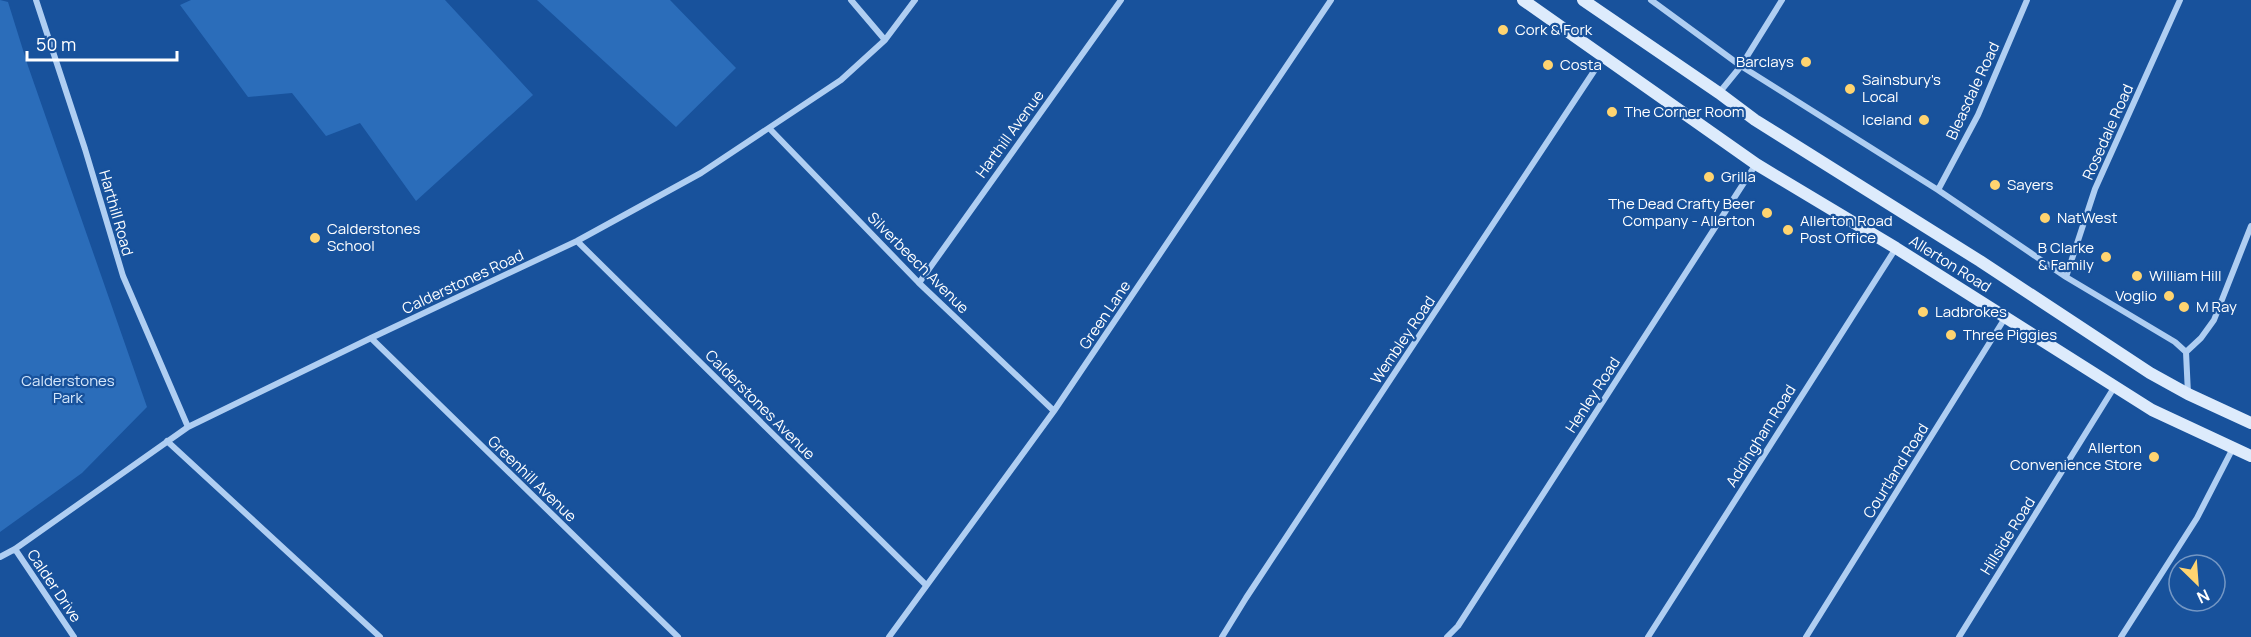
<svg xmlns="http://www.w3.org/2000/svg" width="2251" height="637" font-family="Manrope,sans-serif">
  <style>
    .green { fill: #2b6dba }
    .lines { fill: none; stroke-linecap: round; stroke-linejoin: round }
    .minor { stroke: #afcef2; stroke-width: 6 }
    .secondary { stroke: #ddebfc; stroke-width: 12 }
    .poi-dot { fill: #ffd470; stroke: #18529c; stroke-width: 2 }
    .labels { text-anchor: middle; stroke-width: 4.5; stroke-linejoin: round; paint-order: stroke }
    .poi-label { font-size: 15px; fill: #fff; stroke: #18529c; text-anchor: start }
    .street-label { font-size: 15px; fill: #fff; stroke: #18529c }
    .park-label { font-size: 15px; fill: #d6e8fc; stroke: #18529c }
  </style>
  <rect width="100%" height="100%" fill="#18529c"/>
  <path class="green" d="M0,0L8,2L28,66L147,407L82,473L0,532Z
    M191,0H445L533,95L416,201L360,123L326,136L292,93L248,97L180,5Z
    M537,0H670L736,68L676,127Z"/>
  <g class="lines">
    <path class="minor" d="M36,0L85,149L123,276L188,427
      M851,0L885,40
      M1651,0L1741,66L1938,190L2066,277L2175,342L2186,352L2188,394
      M1719,93L1741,66L1782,0
      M769,128L919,283L1054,411
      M1938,190L1978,115L2027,0
      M577,241L926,585
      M2066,277L2095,189L2180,0
      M919,283L1121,0
      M371,338L678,637
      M2186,352L2201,338L2214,320L2251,226
      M167,441L380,637
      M15,549L74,637
      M0,557L15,549L188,427L371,338L577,241L701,173L841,80L885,40L915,0
      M889,637L1054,411L1331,0
      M1222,637L1246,598L1604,56
      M1447,637L1458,626L1756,164
      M1648,637L1896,248
      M1806,637L2005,318
      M1959,637L2115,386
      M2121,637L2197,518L2233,448"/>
    <path class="secondary" d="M1523,0L1756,164L1896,248L2152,410L2251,456
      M1583,0L1719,93L1755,120L1980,261L2150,373L2188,394L2251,423"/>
  </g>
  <g class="poi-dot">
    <circle cx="1503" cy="30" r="6"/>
    <circle cx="1806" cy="62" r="6"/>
    <circle cx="1548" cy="65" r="6"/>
    <circle cx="1850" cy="89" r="6"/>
    <circle cx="1612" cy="112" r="6"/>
    <circle cx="1924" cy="120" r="6"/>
    <circle cx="1709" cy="177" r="6"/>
    <circle cx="1995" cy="185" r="6"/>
    <circle cx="1767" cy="213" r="6"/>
    <circle cx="2045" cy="218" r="6"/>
    <circle cx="1788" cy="230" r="6"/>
    <circle cx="315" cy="238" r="6"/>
    <circle cx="2106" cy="257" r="6"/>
    <circle cx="2137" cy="276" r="6"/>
    <circle cx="2169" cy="296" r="6"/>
    <circle cx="2184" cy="307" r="6"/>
    <circle cx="1923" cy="312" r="6"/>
    <circle cx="1951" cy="335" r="6"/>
    <circle cx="2154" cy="457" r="6"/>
  </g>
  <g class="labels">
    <g class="poi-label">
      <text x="1515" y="35">Cork &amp; Fork</text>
      <text x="1794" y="67" text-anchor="end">Barclays</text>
      <text x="1560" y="70">Costa</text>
      <text x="1862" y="85">Sainsbury's<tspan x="1862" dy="17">Local</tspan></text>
      <text x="1624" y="117">The Corner Room</text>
      <text x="1912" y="125" text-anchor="end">Iceland</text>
      <text x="1721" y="182">Grilla</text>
      <text x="2007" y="190">Sayers</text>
      <text x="1755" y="209" text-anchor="end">The Dead Crafty Beer<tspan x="1755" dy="17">Company - Allerton</tspan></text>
      <text x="2057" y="223">NatWest</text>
      <text x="1800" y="226">Allerton Road<tspan x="1800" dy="17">Post Office</tspan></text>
      <text x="327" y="234">Calderstones<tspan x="327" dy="17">School</tspan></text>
      <text x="2094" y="253" text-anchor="end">B Clarke<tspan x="2094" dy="17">&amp; Family</tspan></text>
      <text x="2149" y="281">William Hill</text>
      <text x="2157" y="301" text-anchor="end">Voglio</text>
      <text x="2196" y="312">M Ray</text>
      <text x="1935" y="317">Ladbrokes</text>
      <text x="1963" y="340">Three Piggies</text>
      <text x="2142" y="453" text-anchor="end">Allerton<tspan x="2142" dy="17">Convenience Store</tspan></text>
    </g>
    <g class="street-label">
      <text transform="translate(1973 91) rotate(-65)" y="5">Bleasdale Road</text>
      <text transform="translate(2108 132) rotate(-66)" y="5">Rosedale Road</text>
      <text transform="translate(1010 134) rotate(-54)" y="5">Harthill Avenue</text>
      <text transform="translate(116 213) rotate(74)" y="5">Harthill Road</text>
      <text transform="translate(918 263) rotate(45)" y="5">Silverbeech Avenue</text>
      <text transform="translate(1950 264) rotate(32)" y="5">Allerton Road</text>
      <text transform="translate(463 282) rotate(-25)" y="5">Calderstones Road</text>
      <text transform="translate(1105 315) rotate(-56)" y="5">Green Lane</text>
      <text transform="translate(1403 340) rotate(-56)" y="5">Wembley Road</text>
      <text transform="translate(1593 395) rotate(-57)" y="5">Henley Road</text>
      <text transform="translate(760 405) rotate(45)" y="5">Calderstones Avenue</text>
      <text transform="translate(1761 436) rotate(-58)" y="5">Addingham Road</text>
      <text transform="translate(1896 471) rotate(-58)" y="5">Courtland Road</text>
      <text transform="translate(532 479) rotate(44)" y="5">Greenhill Avenue</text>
      <text transform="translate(2008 536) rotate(-58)" y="5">Hillside Road</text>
      <text transform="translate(54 586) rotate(56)" y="5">Calder Drive</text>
    </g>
    <g class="park-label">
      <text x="68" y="386">Calderstones<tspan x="68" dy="17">Park</tspan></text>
    </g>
  </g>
  <g transform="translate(2197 583) rotate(155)"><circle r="28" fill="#18529c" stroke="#7497c4" stroke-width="1.5"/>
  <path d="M0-4.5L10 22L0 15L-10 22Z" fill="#ffd470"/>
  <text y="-9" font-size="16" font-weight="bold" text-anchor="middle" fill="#ffffff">N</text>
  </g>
  <path d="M27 51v9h150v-9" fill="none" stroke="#ffffff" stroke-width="3"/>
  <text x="36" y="51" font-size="18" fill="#ffffff" stroke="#18529c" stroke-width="4.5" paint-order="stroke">50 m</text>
</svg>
